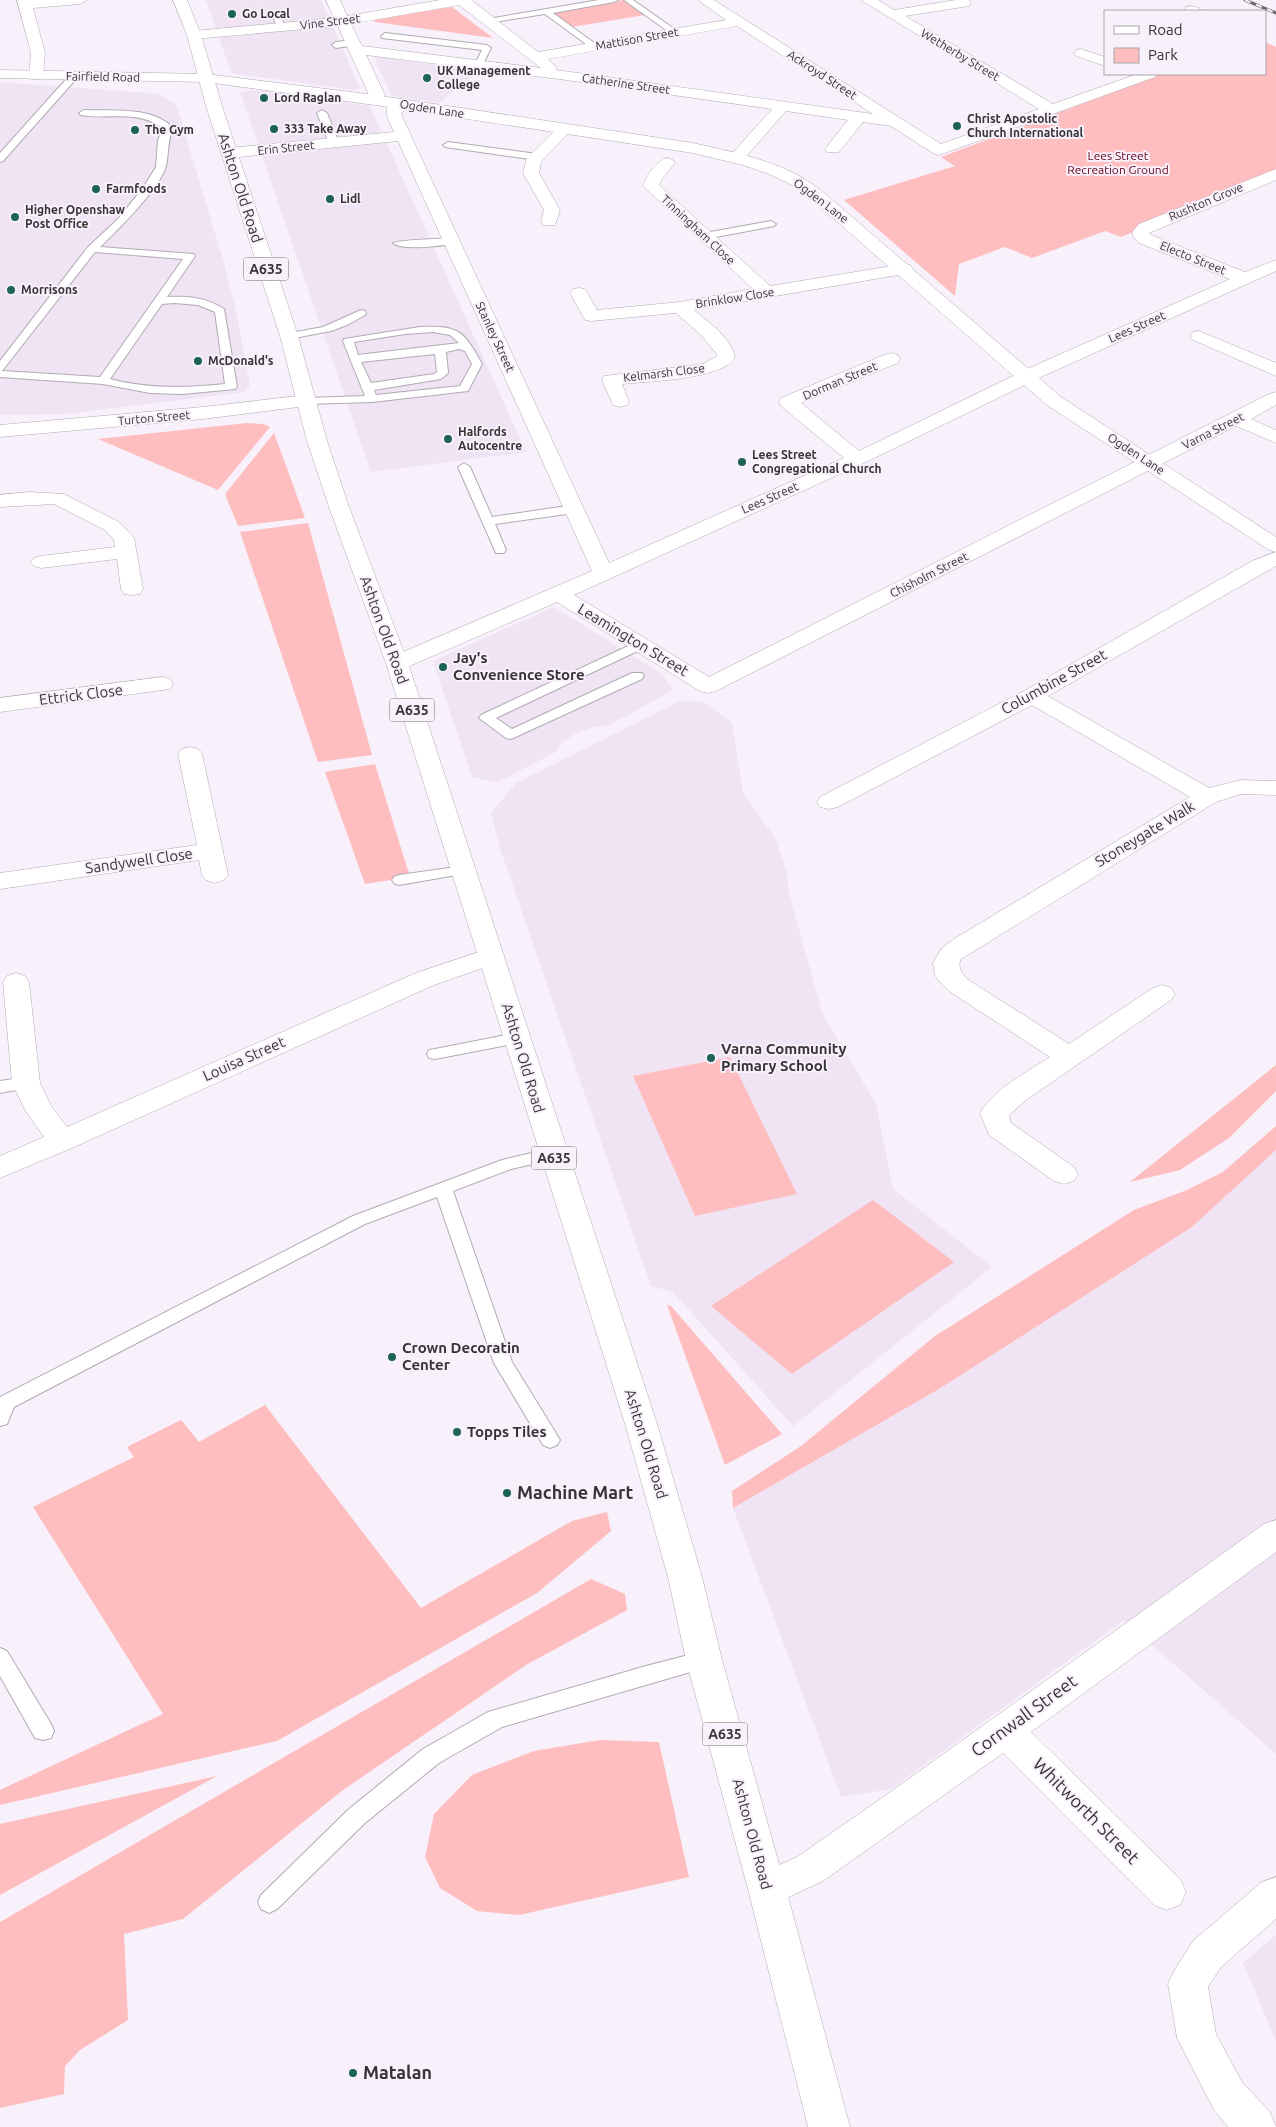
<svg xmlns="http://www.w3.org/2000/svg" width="1276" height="2127" font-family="Ubuntu,sans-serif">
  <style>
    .built { fill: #f0e3f3 }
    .green { fill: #febdbf }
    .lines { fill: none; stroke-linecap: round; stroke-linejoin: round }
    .lane-casing { stroke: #b1aab3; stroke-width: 2 }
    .street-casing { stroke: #b1aab3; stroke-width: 1 }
    .secondary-casing { stroke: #b1aab3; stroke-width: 1 }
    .highway-casing { stroke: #b1aab3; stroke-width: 1 }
    .lane { fill: #fff; fill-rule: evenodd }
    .street { fill: #fff; fill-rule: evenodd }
    .secondary { fill: #fff; fill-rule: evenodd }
    .highway { fill: #fff; fill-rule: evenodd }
    .rail-casing { stroke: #6e6a70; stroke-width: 3 }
    .rail { stroke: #f8f0fa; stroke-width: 2; stroke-dasharray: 6; stroke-linecap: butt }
    .poi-dot { fill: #1c6255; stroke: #f8f0fa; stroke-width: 2 }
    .labels { text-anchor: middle; stroke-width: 4; stroke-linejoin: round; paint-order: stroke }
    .far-poi-label { font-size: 12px; font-weight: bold; fill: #373438; stroke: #f8f0fa; text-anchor: start }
    .far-street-label { font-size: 12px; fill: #373438; stroke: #f8f0fa }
    .far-park-label { font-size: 12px; fill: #630019; stroke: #f8f0fa }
    .shield { fill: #f8f0fa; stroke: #716c72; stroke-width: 1 }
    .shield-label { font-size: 14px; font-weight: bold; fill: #373438 }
    .street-label { font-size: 15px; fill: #373438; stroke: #f8f0fa }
    .poi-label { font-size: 15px; font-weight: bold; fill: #373438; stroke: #f8f0fa; text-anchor: start }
    .near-poi-label { font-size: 18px; font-weight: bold; fill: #373438; stroke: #f8f0fa; text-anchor: start }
    .near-street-label { font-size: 18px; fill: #373438; stroke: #f8f0fa }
  </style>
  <rect width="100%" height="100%" fill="#f8f0fa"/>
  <path class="built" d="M206,0H321L360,88L354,90L237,74L231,72Z
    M379,57L479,71L439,103L392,96L374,58Z
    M0,82L159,94L176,104L223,260L235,306L250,385L244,392L66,414L0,415Z
    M259,90L370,106L526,452L371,472L240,92Z
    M554,607L662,674L673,690L610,725L591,728L575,734L562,743L554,753L497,782L472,777L433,661Z
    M681,701L704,702L732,723L743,793L776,839L779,849L787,873L789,893L822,1013L876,1104L893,1189L992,1267L793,1426L673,1292L651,1286L500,848L491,813L515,784Z
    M1276,1150V1754L1124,1620L891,1789L841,1797L733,1508L939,1389L1192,1227Z
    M1276,1935V2041L1243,1963Z"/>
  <path class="green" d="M623,0L645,15L572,27L551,13Z
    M452,7L493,38L375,22L373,19Z
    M1265,42L1276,47V170L1121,237L1105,231L1032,258L1005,247L959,264L955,296L844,200L955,166L941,157L1161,74H1265Z
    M247,423L263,424L270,427L218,490L98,439Z
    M274,433L305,518L238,526L225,494Z
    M308,523L372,755L318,762L240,532Z
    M375,764L410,877L365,884L325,772Z
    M730,1057L797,1194L695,1216L633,1076Z
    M1276,1065V1091L1229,1138L1180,1170L1130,1182Z
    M1276,1126V1150L1192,1227L939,1389L733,1508L732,1491L801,1446L935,1336L1134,1210L1187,1190L1223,1172Z
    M873,1200L954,1262L792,1374L711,1306Z
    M667,1305L671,1306L782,1434L725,1465Z
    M265,1405L421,1608L572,1521L607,1512L611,1531L537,1593L277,1741L0,1805V1790L163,1714L33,1507L134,1457L127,1447L181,1420L199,1442Z
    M591,1579L625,1594L627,1610L526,1665L343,1790L183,1919L124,1934L128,2020L80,2050L65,2066L64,2094L0,2108V1922Z
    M600,1740L659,1742L689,1877L519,1915L477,1911L440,1888L425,1857L434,1814L472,1775L534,1751Z
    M217,1776L0,1895V1824Z"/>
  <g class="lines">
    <defs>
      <path id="lane" d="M599,0H618L614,2L553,13L597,45V49L594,50L545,14L488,23L484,21L488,19Z
        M624,0H633L680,33L673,35Z
        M273,12L280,14L285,27L284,29L277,27L272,14Z
        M385,33L487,45L491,48L483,64L479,67L475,64L482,50L382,38L381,36Z
        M353,40L356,41V45L336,48L332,45L336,42Z
        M73,74L76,75V79L3,161L0,162V153L70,75Z
        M84,110C111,111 153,106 173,128C167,141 169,153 166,166C161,187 117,231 100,247L194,254L195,256L167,297C187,296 206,297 224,309L237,387L235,389L182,394L150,393L103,384L0,377V361L88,247L118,219L143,188L156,167L158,140L163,129C141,109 107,120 81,115L79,113ZM95,252L183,259L100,377L2,371ZM174,303L198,305L215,312L225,384C186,388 148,389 110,379L162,304Z
        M322,110L327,113L339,143L337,145H331L329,143L317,113Z
        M448,142L537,154L542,157L537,160L445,147L443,145Z
        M771,221L776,224L774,226L705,239L700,236L705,233Z
        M451,238L456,241L455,243C442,246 402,251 393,243C397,240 441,239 451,238Z
        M361,310L365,311L366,313L365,315L347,325L331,331L289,339L284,336L285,334L323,327Z
        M420,327C459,325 464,331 482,364L468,391L372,402L307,404L301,401L307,398L365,396L343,341L344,339ZM433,332L450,335L459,343L358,355L354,342L405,334ZM459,349L465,351L472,364L460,386L376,395L374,390L441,379L448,373L446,352ZM435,354L437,372L434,374L371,383L361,362Z
        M464,463L470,467L492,517L574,505L580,509L574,513L495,524L506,550L504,553H496L458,467Z
        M641,640L646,641L648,644L646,647L496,718L512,729L632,673H642L644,676L642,679L511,739L506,738L479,718L481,715Z
        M463,866L468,867L470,870L468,873L399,885L394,883L392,880L394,877L399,875Z
        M517,1033L523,1034L525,1038L523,1042L435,1059L429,1058L427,1054L429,1050L435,1049Z
        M26,1077L32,1079L34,1083L32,1087L0,1093V1081Z
        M553,1148L559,1150L561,1154L559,1158L511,1169L453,1191L512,1362L557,1435L560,1440L557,1445L550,1448L543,1445L494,1363L437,1197L365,1224L14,1407L7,1424L0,1426V1397L353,1216L502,1160Z
        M0,1648L7,1651L51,1724L54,1731L51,1738L43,1740L35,1738L0,1676Z
        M704,1651L711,1654L714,1660L711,1666L502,1727L439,1763L365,1823L277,1909L269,1913L261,1909L258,1902L261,1895L349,1809L423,1749L488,1712L646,1666Z"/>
      <path id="street" d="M17,0H87L80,4L33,8L45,53L43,76L41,79H31L29,76L31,53Z
        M326,0H340L347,16L440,0H471L538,52L726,20L698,0H714L941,144L1039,109L861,0H878L894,10L956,0H969L971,3L969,6L905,16L1053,104L1137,74H1157L1155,77L939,155L933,153L891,126L863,122L839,152H827L825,149L848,120L786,111L743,160H731L729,157L772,109L559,79L366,55L385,95L380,103H370L367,100L369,95L338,26L194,39L189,38L187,35L189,32L194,31L334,18ZM459,5L541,68L362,46L351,24ZM737,26L873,114L556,70L557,68L548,59Z
        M1191,6L1199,8L1201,11H1185L1186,7Z
        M1081,49L1105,57V66L1076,56L1074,53L1076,50Z
        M401,99L406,101L409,104L401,114L609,563L844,458L781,406L779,402L781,398L884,355L891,353L898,355L900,359L898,363L801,403L859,451L1027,369L1230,279L1139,243L1133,236V231L1139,224L1276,169V180L1149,233L1151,235L1245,272L1276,260V271L1041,377L864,463L574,595L709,677L1269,394L1276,392V405L1251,419L1276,430V443L1236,426L716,691L708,693L700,691L557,602L405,668L397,670L389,668L386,663L389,658L592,571L398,141L229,158L223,156L221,153L223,150L229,148L394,132C387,117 379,105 401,99Z
        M564,124L569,126L572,129L541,162L539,173L560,210L555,225H543L541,221L544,210L523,173L527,158L559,126Z
        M667,158L673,160L675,163L662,179L659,185L770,286L904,264L910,265L913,269L910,273L904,274L694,310C708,322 733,339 735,358C720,380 649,381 622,384L629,401L627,405L620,407L613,405L602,380L604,376L703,364L717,356L716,353L701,335L676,313L591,321L585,320L570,293L573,289L579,288L585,289L597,310L680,302L753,289L643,186C647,175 656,161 667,158Z
        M1199,331L1276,363V376L1193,340L1190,336L1193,332Z
        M307,395L314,397L316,401L314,405L203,419L0,437V425L203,407Z
        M29,492L64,494L119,522L134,538L143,589L140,594L132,595L124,594L121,589L117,559L41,568L34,566L30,562L34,558L41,556L115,547L114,540L105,530L54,504L0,507V495Z
        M1276,552V566L1048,696L1209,788L1241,780L1276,781V795L1241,794L1216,802L961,959C957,967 962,973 967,979L1069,1044L1153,988L1162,985L1171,988L1175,994L1171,1000L1026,1100L1009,1115L1011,1123L1074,1167L1078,1174L1074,1181L1064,1184L1054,1181L989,1135L980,1113C995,1088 1026,1073 1050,1057L949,991L939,981L935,975L933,963L942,948L954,939L1190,797L1032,705L838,807L829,809L820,807L817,802L820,797L1024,691L1252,561Z
        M162,677L170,679L173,684L170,689L0,712V698Z
        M190,747L198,749L202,754L228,875L224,880L215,883L206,880L202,875L199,860L0,889V873L197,845L178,754L182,749Z
        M491,948L500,950L504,956L500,962L434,985L72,1148L0,1178V1156L44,1137L25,1110L12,1083L3,982L7,976L16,973L25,976L29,982L40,1083L51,1106L67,1127L416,973Z
        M1276,1520V1552L1031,1732L1180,1879L1186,1892L1180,1905L1167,1910L1154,1905L1003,1753L823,1881L767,1907L754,1902L748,1889L754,1876L797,1857L892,1791L1264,1524Z
        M1276,1877V1919L1221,1967L1208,1987L1216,2034L1242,2082L1270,2112L1276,2127H1228L1214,2110L1177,2038L1168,1984L1174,1971L1193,1941L1262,1882Z"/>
      <path id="secondary" d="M0,70L206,74L375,95L693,143C731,152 772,159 806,180C817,187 827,195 837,204L1061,397L1276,537V552L1269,550L1047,405L810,198L794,186L769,174L743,165L693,153L375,105L206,82L0,78Z"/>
      <path id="highway" d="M173,0H187L201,35L222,106L298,336L327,441L349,507L408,663L658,1427L702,1577L722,1660L786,1889L850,2127H808L748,1889L686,1660L668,1577L626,1427L386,663L329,507L307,441L280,336L206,106L187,35Z"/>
    </defs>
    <use href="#lane" class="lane-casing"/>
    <use href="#street" class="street-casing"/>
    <use href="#secondary" class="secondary-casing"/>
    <use href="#highway" class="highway-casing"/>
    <use href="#lane" class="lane"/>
    <use href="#street" class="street"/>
    <use href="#secondary" class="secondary"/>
    <use href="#highway" class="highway"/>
    <defs>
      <path id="rail" d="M1245,0L1276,13"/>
    </defs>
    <use href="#rail" class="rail-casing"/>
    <use href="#rail" class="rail"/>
  </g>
  <g class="poi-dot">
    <circle cx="232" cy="14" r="5"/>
    <circle cx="427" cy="78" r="5"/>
    <circle cx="264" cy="98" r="5"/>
    <circle cx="957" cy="126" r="5"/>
    <circle cx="274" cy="129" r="5"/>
    <circle cx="135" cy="130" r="5"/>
    <circle cx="96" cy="189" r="5"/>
    <circle cx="330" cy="199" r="5"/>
    <circle cx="15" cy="217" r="5"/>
    <circle cx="11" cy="290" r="5"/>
    <circle cx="198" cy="361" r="5"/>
    <circle cx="448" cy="439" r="5"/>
    <circle cx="742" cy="462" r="5"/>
    <circle cx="443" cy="667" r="5"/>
    <circle cx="711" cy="1058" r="5"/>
    <circle cx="392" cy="1357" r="5"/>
    <circle cx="457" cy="1432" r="5"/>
    <circle cx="507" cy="1493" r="5"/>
    <circle cx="353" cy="2073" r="5"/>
  </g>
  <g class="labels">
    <g class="far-poi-label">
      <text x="242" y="18">Go Local</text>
      <text x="437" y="75">UK Management<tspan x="437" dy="14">College</tspan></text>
      <text x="274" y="102">Lord Raglan</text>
      <text x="967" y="123">Christ Apostolic<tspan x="967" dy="14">Church International</tspan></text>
      <text x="284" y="133">333 Take Away</text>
      <text x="145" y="134">The Gym</text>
      <text x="106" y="193">Farmfoods</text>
      <text x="340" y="203">Lidl</text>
      <text x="25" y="214">Higher Openshaw<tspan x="25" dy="14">Post Office</tspan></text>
      <text x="21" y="294">Morrisons</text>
      <text x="208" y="365">McDonald's</text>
      <text x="458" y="436">Halfords<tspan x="458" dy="14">Autocentre</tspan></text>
      <text x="752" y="459">Lees Street<tspan x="752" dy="14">Congregational Church</tspan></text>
    </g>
    <g class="far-street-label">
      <text transform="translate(330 22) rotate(-7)" y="4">Vine Street</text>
      <text transform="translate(637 39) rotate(-10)" y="4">Mattison Street</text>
      <text transform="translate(960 55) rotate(31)" y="4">Wetherby Street</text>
      <text transform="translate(822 75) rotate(33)" y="4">Ackroyd Street</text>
      <text transform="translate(103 77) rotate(1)" y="4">Fairfield Road</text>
      <text transform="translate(626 84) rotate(8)" y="4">Catherine Street</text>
      <text transform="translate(432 109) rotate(9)" y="4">Ogden Lane</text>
      <text transform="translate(286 148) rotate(-6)" y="4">Erin Street</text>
      <text transform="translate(821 201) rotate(37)" y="4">Ogden Lane</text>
      <text transform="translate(1206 202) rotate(-23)" y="4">Rushton Grove</text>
      <text transform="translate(698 230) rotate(43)" y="4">Tinningham Close</text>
      <text transform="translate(1193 258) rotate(22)" y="4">Electo Street</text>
      <text transform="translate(735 298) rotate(-9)" y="4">Brinklow Close</text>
      <text transform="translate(1137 327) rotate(-24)" y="4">Lees Street</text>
      <text transform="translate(495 337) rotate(65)" y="4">Stanley Street</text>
      <text transform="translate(664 373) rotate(-7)" y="4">Kelmarsh Close</text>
      <text transform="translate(840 381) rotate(-23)" y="4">Dorman Street</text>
      <text transform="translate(154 418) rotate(-5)" y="4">Turton Street</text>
      <text transform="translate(1213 431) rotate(-27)" y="4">Varna Street</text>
      <text transform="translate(1136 454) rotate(33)" y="4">Ogden Lane</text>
      <text transform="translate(770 498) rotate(-24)" y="4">Lees Street</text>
      <text transform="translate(929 575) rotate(-27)" y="4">Chisholm Street</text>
    </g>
    <g class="far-park-label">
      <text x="1118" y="160">Lees Street<tspan x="1118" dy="14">Recreation Ground</tspan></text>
    </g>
    <g class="shield">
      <rect x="243.5" y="257.5" width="45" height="23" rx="4"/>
      <rect x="389.5" y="698.5" width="45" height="23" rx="4"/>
      <rect x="531.5" y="1146.5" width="45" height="23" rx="4"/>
      <rect x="702.5" y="1722.5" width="45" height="23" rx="4"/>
    </g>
    <g class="shield-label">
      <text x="266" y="274">A635</text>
      <text x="412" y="715">A635</text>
      <text x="554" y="1163">A635</text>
      <text x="725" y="1739">A635</text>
    </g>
    <g class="street-label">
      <text transform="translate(240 188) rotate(72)" y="5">Ashton Old Road</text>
      <text transform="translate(384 630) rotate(70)" y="5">Ashton Old Road</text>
      <text transform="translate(633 640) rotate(31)" y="5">Leamington Street</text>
      <text transform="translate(1054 682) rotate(-29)" y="5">Columbine Street</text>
      <text transform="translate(81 695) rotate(-7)" y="5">Ettrick Close</text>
      <text transform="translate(1145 834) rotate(-31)" y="5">Stoneygate Walk</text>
      <text transform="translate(139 861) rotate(-8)" y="5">Sandywell Close</text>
      <text transform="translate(523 1058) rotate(73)" y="5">Ashton Old Road</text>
      <text transform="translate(244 1059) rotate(-24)" y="5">Louisa Street</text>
      <text transform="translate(646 1444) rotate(73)" y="5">Ashton Old Road</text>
      <text transform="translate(752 1834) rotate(75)" y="5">Ashton Old Road</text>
    </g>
    <g class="poi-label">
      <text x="453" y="663">Jay's<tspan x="453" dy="17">Convenience Store</tspan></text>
      <text x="721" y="1054">Varna Community<tspan x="721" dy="17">Primary School</tspan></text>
      <text x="402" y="1353">Crown Decoratin<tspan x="402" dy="17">Center</tspan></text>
      <text x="467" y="1437">Topps Tiles</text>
    </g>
    <g class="near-poi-label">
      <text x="517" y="1499">Machine Mart</text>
      <text x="363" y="2079">Matalan</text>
    </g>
    <g class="near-street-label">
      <text transform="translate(1024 1716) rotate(-36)" y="6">Cornwall Street</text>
      <text transform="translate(1086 1811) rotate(45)" y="6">Whitworth Street</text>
    </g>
  </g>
  <rect x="1104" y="10" width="162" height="65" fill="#f8f0fa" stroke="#aba5ac"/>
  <rect x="1114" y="26" width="25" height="8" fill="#ffffff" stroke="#aba5ac"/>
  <text x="1148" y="35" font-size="15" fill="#373438">Road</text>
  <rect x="1114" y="48" width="25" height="15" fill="#febdbf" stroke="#aba5ac"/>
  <text x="1148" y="60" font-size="15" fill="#373438">Park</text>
</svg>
